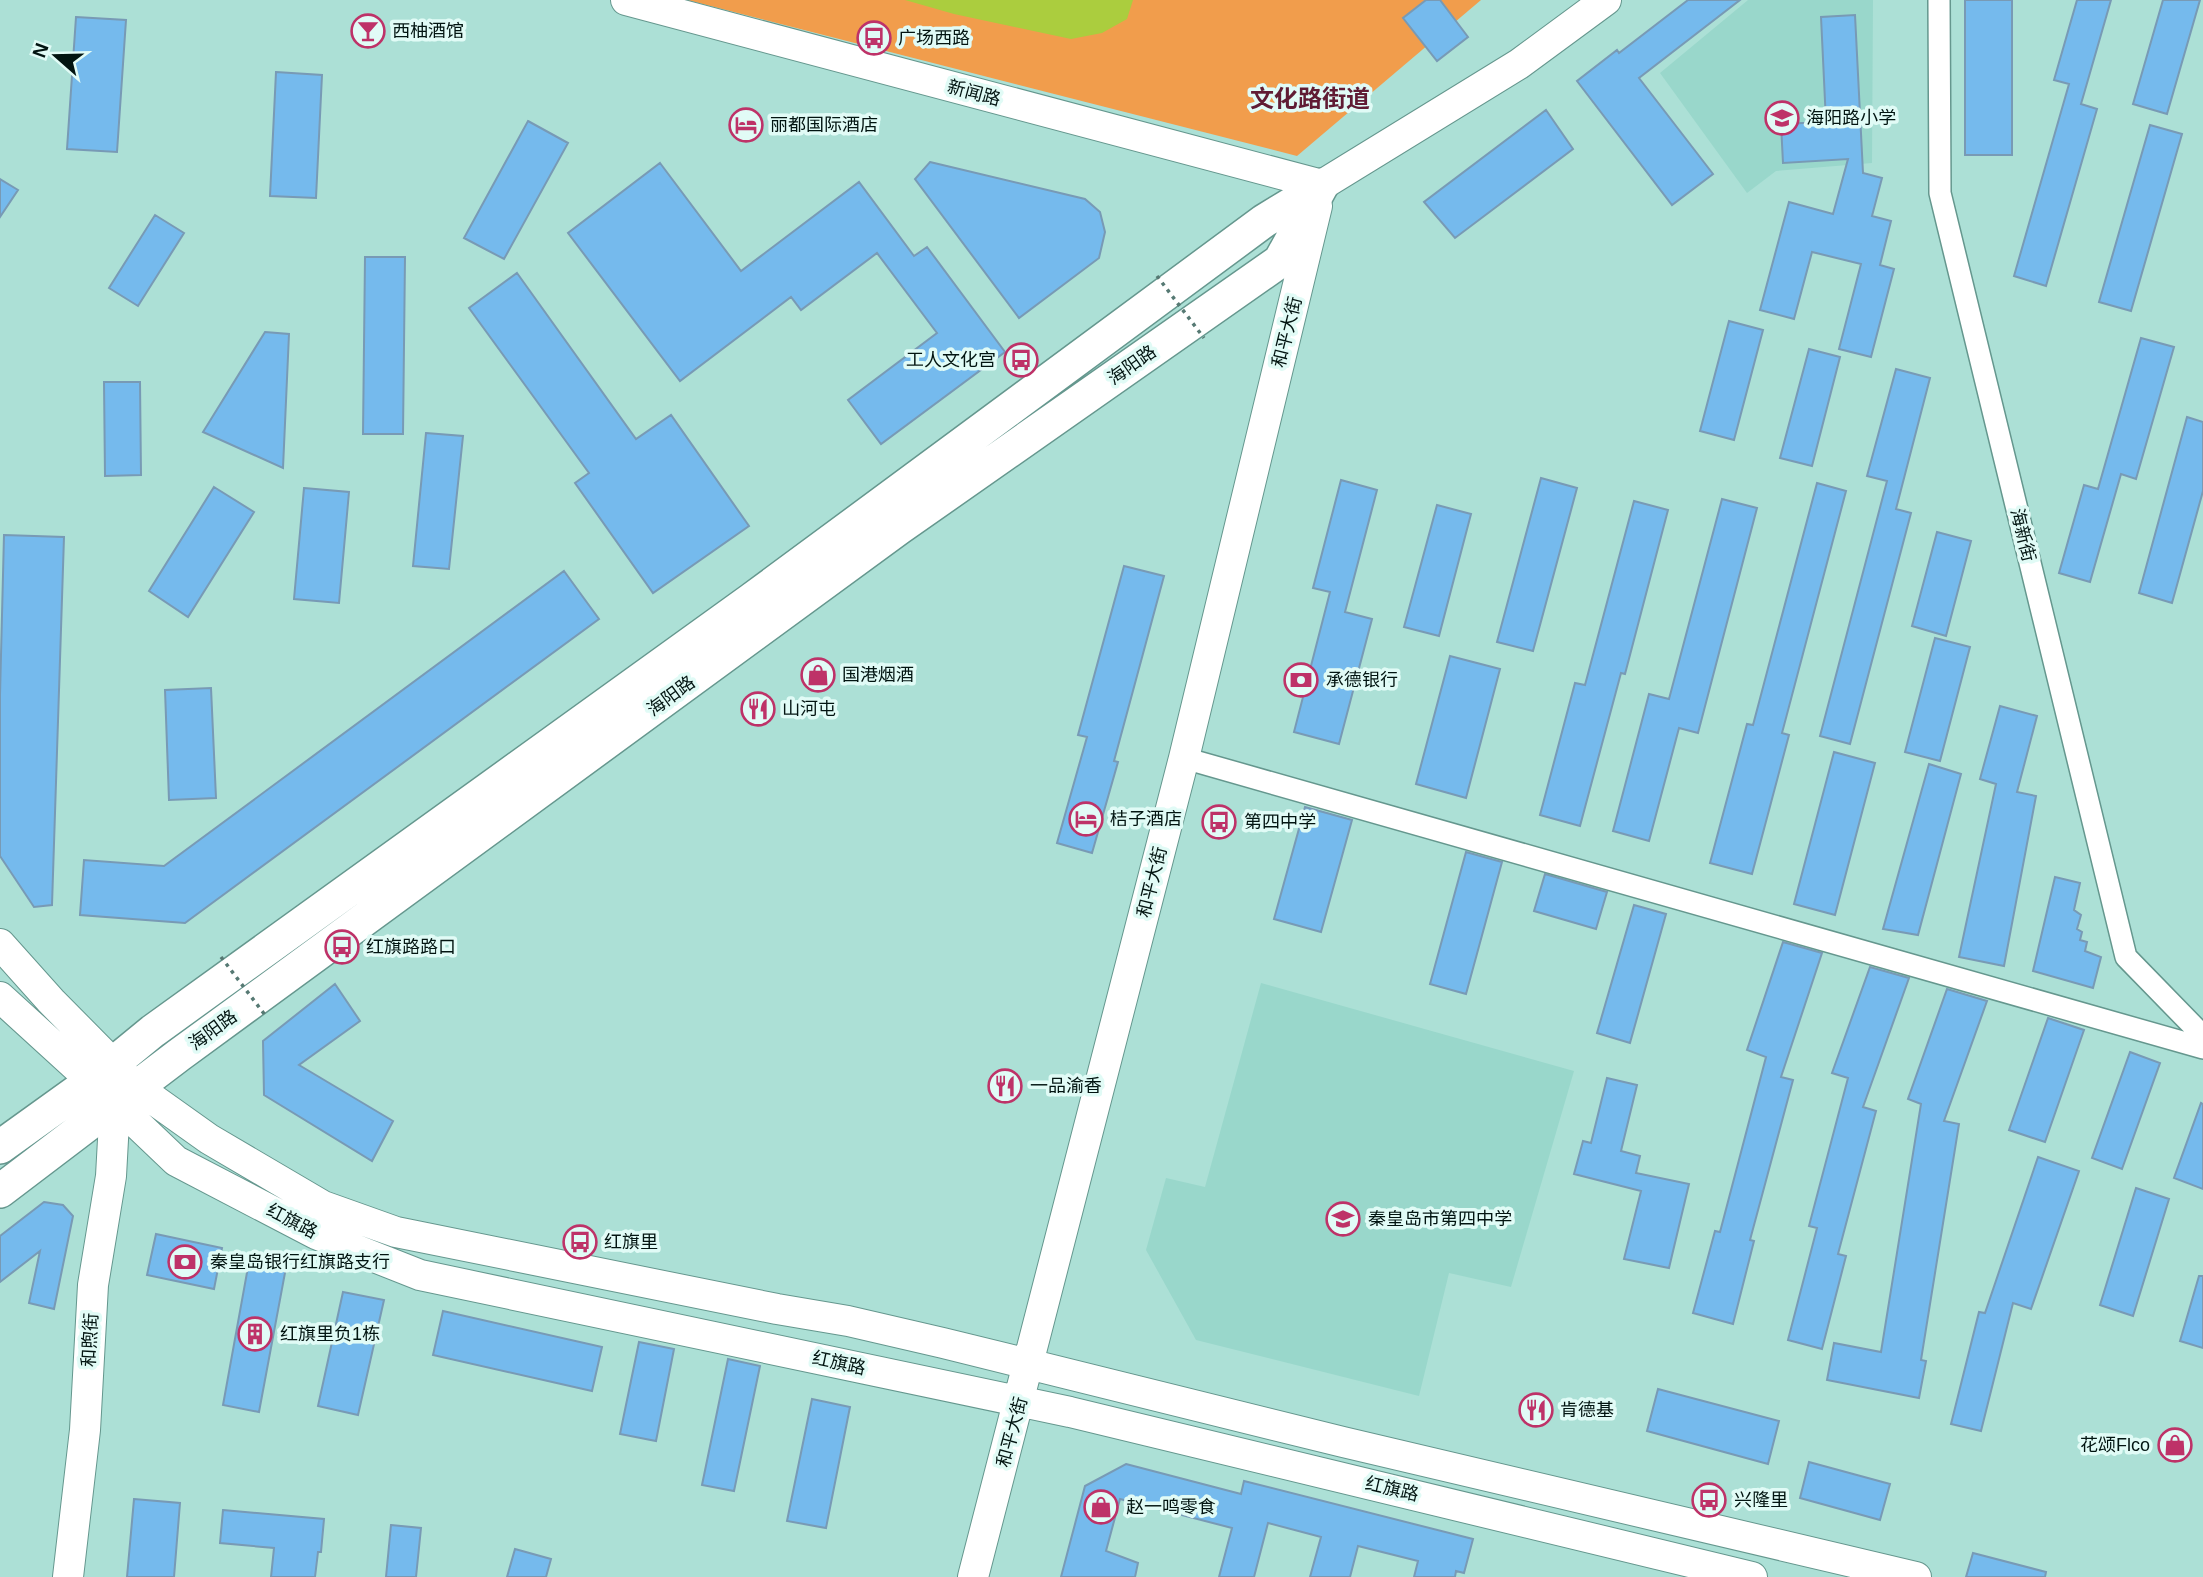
<svg xmlns="http://www.w3.org/2000/svg" width="2203" height="1577" font-family="Arial,'Noto Sans SC',sans-serif">
  <style>
    .built { fill: #99d7cb }
    .green { fill: #f19d4c }
    .water { fill: #abcd3e }
    .building { fill: #75baed; stroke: #789ab5; stroke-width: 2 }
    .lines { fill: none; stroke-linecap: round; stroke-linejoin: round }
    .street-casing { stroke: #65978e; stroke-width: 24 }
    .secondary-casing { stroke: #65978e; stroke-width: 32 }
    .primary-casing { stroke: #65978e; stroke-width: 36 }
    .street { stroke: #fff; stroke-width: 21 }
    .secondary { stroke: #fff; stroke-width: 30 }
    .primary { stroke: #fff; stroke-width: 33 }
    .path-bridge { stroke: #567973; stroke-width: 3.5; stroke-dasharray: 3.5 5; stroke-linecap: butt }
    .labels { text-anchor: middle; stroke-width: 7; stroke-linejoin: round; paint-order: stroke }
    .poi-label { font-size: 18px; fill: #021411; stroke: #e1fbf6; text-anchor: start }
    .street-label { font-size: 18px; fill: #021411; stroke: #e1fbf6 }
    .district-label { font-size: 24px; font-weight: bold; fill: #601c34; stroke: #e1fbf6 }
  </style>
  <rect width="100%" height="100%" fill="#ace0d6"/>
  <path class="built" d="M1748,0H1873L1872,163L1776,171L1747,193L1660,73Z
    M1261,983L1574,1071L1511,1287L1449,1273L1419,1396L1196,1340L1146,1250L1166,1178L1205,1187Z"/>
  <path class="green" d="M687,0H1481L1297,156Z"/>
  <path class="water" d="M905,0H1133L1127,19L1102,33L1071,39L954,14Z"/>
  <path class="building" d="M1426,0H1440L1468,37L1437,61L1403,18Z
    M1688,0H1740L1639,78L1713,174L1672,205L1577,81L1617,50L1619,53Z
    M1965,0H2012V155H1965Z
    M2077,0H2111L2081,104L2097,109L2046,286L2014,276L2069,84L2054,80Z
    M2163,0H2200L2167,114L2133,104Z
    M1855,15L1863,173L1882,178L1872,216L1891,221L1880,265L1894,269L1871,357L1839,349L1861,264L1812,252L1794,319L1760,310L1789,202L1833,214L1848,159L1783,163L1781,124L1826,122L1821,17Z
    M76,17L126,20L117,152L67,149Z
    M276,72L322,75L316,198L270,196Z
    M1546,110L1573,149L1455,238L1424,202Z
    M528,121L568,143L504,259L464,238Z
    M2150,125L2182,134L2131,311L2099,302Z
    M930,162L1085,199L1100,212L1105,232L1099,258L1019,318L915,179Z
    M660,163L741,271L859,182L914,256L927,247L1005,352L881,444L848,400L937,333L877,253L801,310L791,297L680,381L568,233Z
    M0,179L18,190L0,217Z
    M155,215L184,233L138,306L109,288Z
    M365,257H405L403,434H363Z
    M517,273L636,439L671,415L749,526L653,593L575,483L589,473L469,308Z
    M1729,321L1763,330L1734,440L1700,431Z
    M265,332L289,334L283,468L203,432Z
    M2141,338L2174,347L2136,479L2121,474L2090,582L2059,573L2084,485L2098,489Z
    M1809,349L1840,357L1812,466L1780,458Z
    M1896,369L1930,378L1896,509L1911,513L1850,744L1820,736L1887,481L1867,476Z
    M104,382H140L141,475L105,476Z
    M2187,417L2203,422V491L2172,603L2139,593Z
    M426,433L463,436L449,569L413,566Z
    M1541,478L1577,488L1533,651L1497,642Z
    M1341,480L1377,490L1345,612L1372,619L1339,744L1294,732L1330,592L1313,588Z
    M1817,483L1846,491L1782,733L1789,735L1752,874L1710,863L1747,724L1753,725Z
    M214,487L254,512L188,617L149,591Z
    M304,488L349,492L339,603L294,599Z
    M1722,499L1757,508L1698,733L1679,728L1649,841L1613,831L1649,694L1669,699Z
    M1634,501L1668,510L1625,674L1621,673L1580,826L1540,815L1575,683L1585,685Z
    M1437,505L1471,514L1439,636L1404,627Z
    M1937,532L1971,541L1946,636L1912,626Z
    M4,535L64,537L52,905L34,907L0,856V695Z
    M1124,566L1164,576L1114,761L1118,762L1092,853L1057,843L1087,737L1078,735Z
    M564,571L599,619L185,923L80,915L84,860L164,866Z
    M1935,638L1970,647L1940,761L1905,752Z
    M1450,656L1500,669L1466,798L1416,784Z
    M211,688L216,798L169,800L165,690Z
    M2000,706L2037,716L2017,792L2036,796L2004,966L1959,957L1996,784L1980,779Z
    M1834,752L1875,763L1835,915L1794,904Z
    M1929,764L1961,774L1918,935L1883,929Z
    M1305,807L1352,820L1321,932L1274,919Z
    M1466,852L1502,862L1466,994L1430,984Z
    M1545,874L1607,892L1596,929L1534,911Z
    M2055,877L2080,883L2074,910L2081,915L2077,929L2082,932L2080,940L2087,942L2085,951L2101,957L2093,988L2033,971Z
    M1634,905L1666,914L1630,1043L1597,1033Z
    M1783,942L1822,953L1781,1077L1793,1080L1750,1240L1754,1241L1733,1324L1693,1313L1715,1231L1720,1232L1766,1057L1747,1050Z
    M1870,967L1909,978L1863,1107L1876,1111L1838,1254L1846,1256L1822,1349L1788,1340L1817,1228L1809,1226L1848,1078L1832,1073Z
    M335,984L360,1021L299,1065L393,1121L372,1161L264,1095L263,1041Z
    M1947,989L1987,1001L1944,1121L1959,1124L1921,1360L1926,1361L1919,1398L1827,1380L1834,1343L1881,1352L1921,1104L1908,1099Z
    M2048,1018L2084,1030L2045,1142L2009,1130Z
    M2130,1052L2160,1063L2122,1169L2092,1158Z
    M1607,1078L1637,1085L1621,1151L1640,1156L1636,1173L1689,1184L1669,1268L1624,1259L1641,1191L1574,1174L1583,1141L1591,1143Z
    M2201,1103L2203,1104V1189L2174,1178Z
    M2038,1157L2079,1171L2031,1309L2013,1303L1981,1431L1951,1424L1979,1312L1985,1313Z
    M2136,1188L2169,1199L2133,1316L2100,1305Z
    M44,1202L63,1205L73,1216L54,1309L29,1303L40,1251L0,1282V1236Z
    M156,1234L222,1248L214,1289L147,1275Z
    M250,1256L287,1262L259,1412L223,1405Z
    M2199,1276H2203V1348L2180,1341Z
    M343,1292L384,1300L358,1415L318,1406Z
    M443,1311L602,1347L592,1391L433,1355Z
    M639,1342L674,1349L656,1441L620,1434Z
    M728,1359L760,1366L734,1491L702,1485Z
    M1658,1389L1779,1421L1768,1464L1647,1431Z
    M812,1399L850,1407L826,1528L787,1521Z
    M1809,1462L1890,1484L1880,1520L1800,1498Z
    M1126,1464L1241,1494L1244,1481L1473,1539L1464,1573L1456,1571L1455,1577H1414L1418,1561L1358,1546L1350,1577H1310L1321,1537L1268,1523L1254,1577H1219L1232,1528L1120,1499L1106,1551L1138,1563L1135,1577H1061L1085,1486Z
    M134,1499L180,1503L174,1577H127Z
    M223,1510L324,1519L321,1552H318L315,1577H271L274,1548L220,1543Z
    M391,1525L421,1528L416,1577H386Z
    M515,1549L551,1559L546,1577H507Z
    M1973,1553L2046,1572L2045,1577H1966Z"/>
  <g class="lines">
    <defs>
      <path id="street" d="M1939,0L1940,193L2126,957L2203,1036
        M1184,758L2203,1048"/>
      <path id="secondary" d="M626,0L1322,185
        M1322,185L1519,64L1606,0
        M0,944L51,1001L136,1087L209,1139L323,1206L396,1232L777,1309L848,1321L943,1343L1343,1442L1916,1577
        M0,997L92,1081L176,1161L316,1234L420,1275L1070,1412L1752,1577
        M68,1577L85,1430L93,1285L111,1176L115,1103
        M973,1577L1184,758L1317,206"/>
      <path id="primary" d="M0,1147L92,1081L153,1031L751,600L1264,221L1320,187
        M0,1191L179,1055L899,528L1280,261L1322,185"/>
    </defs>
    <use href="#street" class="street-casing"/>
    <use href="#secondary" class="secondary-casing"/>
    <use href="#primary" class="primary-casing"/>
    <use href="#street" class="street"/>
    <use href="#secondary" class="secondary"/>
    <use href="#primary" class="primary"/>
    <path class="path-bridge" d="M1157,276L1204,338
      M221,957L265,1015"/>
  </g>
  <defs>
    <symbol id="bar-ring" viewBox="-11 -11 22 22"><circle r="9.5" fill="#e1fbf6" stroke="#be3268" stroke-width="1.5"/><path d="M-6-5H6L.8 .8V4.5H3.5V6h-7V4.5H-.8V.8Z" fill="#be3268"/></symbol>
    <symbol id="bus-ring" viewBox="-11 -11 22 22"><circle r="9.5" fill="#e1fbf6" stroke="#be3268" stroke-width="1.5"/><path d="M-5-6H5V4H4V6H2V4H-2V6H-4V4H-5ZM-3.5-4V0h7V-4ZM-3.5 1.2v1.5H-2V1.2ZM2 1.2v1.5H3.5V1.2Z" fill="#be3268"/></symbol>
    <symbol id="school-ring" viewBox="-11 -11 22 22"><circle r="9.5" fill="#e1fbf6" stroke="#be3268" stroke-width="1.5"/><path d="M0-5L7-2L0 1L-7-2ZM-4 1L0 2.5L4 1V4Q0 6-4 4Z" fill="#be3268"/></symbol>
    <symbol id="hotel-ring" viewBox="-11 -11 22 22"><circle r="9.5" fill="#e1fbf6" stroke="#be3268" stroke-width="1.5"/><path d="M-6-4.5h1.5V1H6V5H4.5V3h-9V5H-6ZM-4 0a1.8 1.8 0 1 1 3.6 0ZM.5 0V-2.5h3Q6-2.5 6 0Z" fill="#be3268"/></symbol>
    <symbol id="shop-ring" viewBox="-11 -11 22 22"><circle r="9.5" fill="#e1fbf6" stroke="#be3268" stroke-width="1.5"/><path d="M-5-2.5h2.3a2.7 3.5 0 0 1 5.4 0H5L5.5 6h-11ZM-1.5-2.5h3a1.5 2.3 0 0 0-3 0Z" fill="#be3268"/></symbol>
    <symbol id="bank-ring" viewBox="-11 -11 22 22"><circle r="9.5" fill="#e1fbf6" stroke="#be3268" stroke-width="1.5"/><path d="M-6-4H6V4H-6ZM0-2.3a2.3 2.3 0 1 0 0 4.6a2.3 2.3 0 1 0 0-4.6Z" fill="#be3268"/></symbol>
    <symbol id="restaurant-ring" viewBox="-11 -11 22 22"><circle r="9.5" fill="#e1fbf6" stroke="#be3268" stroke-width="1.5"/><path d="M-5-6h1v4h1v-4h1v4h1v-4h1v5L-1.5 .5V6h-2V.5L-5-1ZM5-6V6H3V1.5H1.5Q1.5-4 5-6Z" fill="#be3268"/></symbol>
    <symbol id="building-ring" viewBox="-11 -11 22 22"><circle r="9.5" fill="#e1fbf6" stroke="#be3268" stroke-width="1.5"/><path d="M-4-6H4V6H1V3H-1V6H-4ZM-2.5-4.3h1.7v1.8h-1.7ZM.8-4.3h1.7v1.8H.8ZM-2.5-1h1.7V.8h-1.7ZM.8-1h1.7V.8H.8Z" fill="#be3268"/></symbol>
  </defs>
  <g fill-rule="evenodd">
    <use href="#bar-ring" x="349" y="12" width="38" height="38"/>
    <use href="#bus-ring" x="855" y="19" width="38" height="38"/>
    <use href="#school-ring" x="1763" y="99" width="38" height="38"/>
    <use href="#hotel-ring" x="727" y="106" width="38" height="38"/>
    <use href="#bus-ring" x="1002" y="341" width="38" height="38"/>
    <use href="#shop-ring" x="799" y="656" width="38" height="38"/>
    <use href="#bank-ring" x="1282" y="661" width="38" height="38"/>
    <use href="#restaurant-ring" x="739" y="690" width="38" height="38"/>
    <use href="#hotel-ring" x="1067" y="800" width="38" height="38"/>
    <use href="#bus-ring" x="1200" y="803" width="38" height="38"/>
    <use href="#bus-ring" x="323" y="928" width="38" height="38"/>
    <use href="#restaurant-ring" x="986" y="1067" width="38" height="38"/>
    <use href="#school-ring" x="1324" y="1200" width="38" height="38"/>
    <use href="#bus-ring" x="561" y="1223" width="38" height="38"/>
    <use href="#bank-ring" x="166" y="1243" width="38" height="38"/>
    <use href="#building-ring" x="236" y="1315" width="38" height="38"/>
    <use href="#restaurant-ring" x="1517" y="1391" width="38" height="38"/>
    <use href="#shop-ring" x="2156" y="1426" width="38" height="38"/>
    <use href="#bus-ring" x="1690" y="1481" width="38" height="38"/>
    <use href="#shop-ring" x="1082" y="1488" width="38" height="38"/>
  </g>
  <g class="labels">
    <g class="poi-label">
      <text x="392" y="37">西柚酒馆</text>
      <text x="898" y="44">广场西路</text>
      <text x="1806" y="124">海阳路小学</text>
      <text x="770" y="131">丽都国际酒店</text>
      <text x="996" y="366" text-anchor="end">工人文化宫</text>
      <text x="842" y="681">国港烟酒</text>
      <text x="1326" y="686">承德银行</text>
      <text x="782" y="715">山河屯</text>
      <text x="1110" y="825">桔子酒店</text>
      <text x="1244" y="828">第四中学</text>
      <text x="366" y="953">红旗路路口</text>
      <text x="1030" y="1092">一品渝香</text>
      <text x="1368" y="1225">秦皇岛市第四中学</text>
      <text x="604" y="1248">红旗里</text>
      <text x="210" y="1268">秦皇岛银行红旗路支行</text>
      <text x="280" y="1340">红旗里负1栋</text>
      <text x="1560" y="1416">肯德基</text>
      <text x="2150" y="1451" text-anchor="end">花颂Flco</text>
      <text x="1734" y="1506">兴隆里</text>
      <text x="1126" y="1513">赵一鸣零食</text>
    </g>
    <g class="street-label">
      <text transform="translate(974 93) rotate(15)" y="6">新闻路</text>
      <text transform="translate(1287 332) rotate(-76)" y="6">和平大街</text>
      <text transform="translate(1132 365) rotate(-35)" y="6">海阳路</text>
      <text transform="translate(2023 535) rotate(76)" y="6">海新街</text>
      <text transform="translate(671 696) rotate(-36)" y="6">海阳路</text>
      <text transform="translate(1152 882) rotate(-76)" y="6">和平大街</text>
      <text transform="translate(213 1030) rotate(-36)" y="6">海阳路</text>
      <text transform="translate(292 1221) rotate(27)" y="6">红旗路</text>
      <text transform="translate(90 1340) rotate(-87)" y="6">和煦街</text>
      <text transform="translate(839 1363) rotate(12)" y="6">红旗路</text>
      <text transform="translate(1012 1432) rotate(-75)" y="6">和平大街</text>
      <text transform="translate(1392 1489) rotate(13)" y="6">红旗路</text>
    </g>
    <g class="district-label">
      <text x="1310" y="107">文化路街道</text>
    </g>
  </g>
  <g transform="translate(56 56) rotate(290)" stroke="#e1fbf6" stroke-width="5" paint-order="stroke">
  <path d="M0-5L12 26L0 18L-12 26Z" fill="#021411"/>
  <text y="-10" font-size="19" font-weight="bold" text-anchor="middle" fill="#021411">N</text>
  </g>
</svg>
